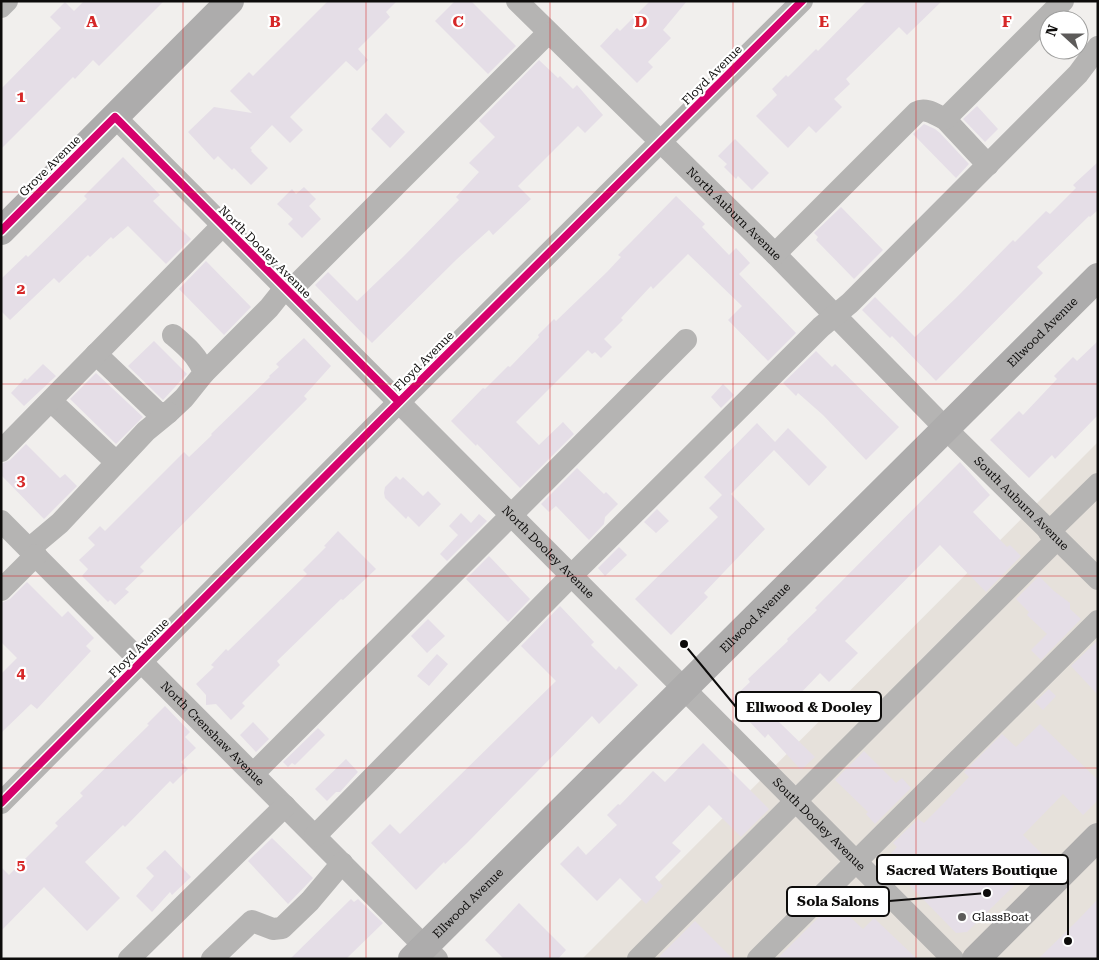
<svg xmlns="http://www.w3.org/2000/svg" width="1099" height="960" font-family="'Roboto Serif',serif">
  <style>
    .built { fill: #e6e1db }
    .building { fill: #e5dee7 }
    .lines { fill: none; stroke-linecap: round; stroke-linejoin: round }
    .minor { stroke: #b5b4b3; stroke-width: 22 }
    .major { stroke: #adacac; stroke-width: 28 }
    .cycleway-casing { stroke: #fff; stroke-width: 11 }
    .cycleway { stroke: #d6006c; stroke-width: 8 }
    .grid { fill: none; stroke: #d62828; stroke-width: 1; stroke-opacity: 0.55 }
    .poi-dot { fill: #5d5b5a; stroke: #fff; stroke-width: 2 }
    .labels { text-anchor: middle; stroke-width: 4.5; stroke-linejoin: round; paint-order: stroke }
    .street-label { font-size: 12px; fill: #0d0c0b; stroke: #fff }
    .poi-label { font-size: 12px; fill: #0d0c0b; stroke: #fff; text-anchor: start }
    .grid-label { font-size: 16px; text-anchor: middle; font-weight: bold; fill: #d62828; stroke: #fff; stroke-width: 4.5; stroke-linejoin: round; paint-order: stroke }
    .leader { fill: none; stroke: #0d0c0b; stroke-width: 2 }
    .callout-dot { fill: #0d0c0b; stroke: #fff; stroke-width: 2 }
    .callout { fill: #fff; stroke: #0d0c0b; stroke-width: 2 }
    .callout-label { font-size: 14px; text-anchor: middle; font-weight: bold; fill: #0d0c0b }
  </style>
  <rect width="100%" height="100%" fill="#f1efed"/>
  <path class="built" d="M1098,442V959H582Z"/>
  <path class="building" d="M84,1H164L99,66L93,60L75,79L73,77L1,149V89L61,28L50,17L65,2L74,11Z
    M328,1H397L386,12L390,17L358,49L368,60L357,71L346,61L290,117L303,130L290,143L272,125L250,148L252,150L251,151L268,168L251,185L234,168L232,170L218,156L214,160L188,132L214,107L252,113L230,91L249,72L253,76Z
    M455,1H471L516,46L488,74L435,21Z
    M650,1H687L663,30L671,38L648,62L653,67L637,83L600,46L617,28L620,31Z
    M867,1H942L907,35L899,27L846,79L850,84L834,99L842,107L816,133L809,126L788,148L756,116L777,95L772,89L786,75L788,77L816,49L818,51Z
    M539,60L558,78L560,76L573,89L577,85L603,115L585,133L578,126L518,186L531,199L493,235L489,230L457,259L372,343L315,285L328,272L357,301L404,256L459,200L456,197L479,172L469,163L495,137L479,121Z
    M977,106L998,129L985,142L963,119Z
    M386,113L405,132L390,148L371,129Z
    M924,124L935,129L940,133L969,164L956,178L913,134Z
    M735,139L769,173L752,190L738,176L736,179L724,167L727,164L718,156Z
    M123,157L160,195L153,201L191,239L166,264L128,226L113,239L111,237L90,257L88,255L59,283L54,278L10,320L1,311V279L26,255L28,257L87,199L84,196Z
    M1098,162V210L1090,217L1089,216L1037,267L1043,273L936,381L892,336L890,338L862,310L875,297L915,337L956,298L1013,240L1015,242L1046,211L1050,214L1076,188L1073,185Z
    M304,187L316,199L309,206L321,219L302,238L288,224L293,219L277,204L292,189L296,194Z
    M676,196L705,224L702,227L729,255L736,248L750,263L739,274L796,333L768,361L728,320L742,306L688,254L653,289L651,286L621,318L623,320L604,339L612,347L601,358L595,352L592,354L588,350L516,422L539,445L563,422L574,434L520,488L477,444L476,446L451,421L483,388L485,389L508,366L510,367L539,337L538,335L554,319L556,321L607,272L621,257L618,255L632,241Z
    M841,207L883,250L854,279L816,240L818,237L814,233Z
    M206,261L251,307L224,335L179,289Z
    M304,338L331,366L304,396L307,399L140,567L144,571L125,589L129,592L115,605L110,600L108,602L82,576L88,569L79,560L95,545L88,538L100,526L105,531L184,452L189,457L212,435L211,434L270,377L269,376L279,367L276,364Z
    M154,341L187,374L163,400L128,366Z
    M1098,341V415L1055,459L1052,455L1029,478L990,440L1019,411L1023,415L1057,379L1054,376L1073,357L1077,361Z
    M816,351L832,367L835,364L899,427L866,460L823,415L798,393L796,396L783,383Z
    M43,364L56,376L24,406L11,393L25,378L27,380Z
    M96,373L143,417L116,444L70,399Z
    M723,384L734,395L721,408L711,397Z
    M757,423L775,442L788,428L827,467L809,486L774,450L731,494L765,529L704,593L708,597L671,635L635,599L718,517L709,508L722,495L704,477Z
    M26,444L60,478L65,474L77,486L44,519L1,475V464L10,460Z
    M960,462L990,495L973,512L1007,547L1010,545L1021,556L986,592L940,545L845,641L858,653L829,682L820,673L796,698L800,702L779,722L815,757L801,770L768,734L765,738L730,701L750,682L748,679L788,641L787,639L817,610L815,608Z
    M577,468L604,494L606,492L618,504L605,517L604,524L589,540L556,506L549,512L541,504Z
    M396,476L400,480L403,477L423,496L428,491L441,504L419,527L408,516L406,519L385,498L384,493L385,487Z
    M657,509L669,521L656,533L644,522Z
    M461,513L471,523L479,514L487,521L447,561L440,554L458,535L449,526Z
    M338,531L376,569L343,600L341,599L277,661L280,665L242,703L245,706L231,720L216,704L206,705V695L196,684L214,667L211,665L226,649L228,651L307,574L303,570L326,547L324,546Z
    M619,547L627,555L605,576L598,568Z
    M489,556L530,599L508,622L466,579Z
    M1039,576L1054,591L1070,603V609L1081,619L1041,660L1031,650L1047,634L1027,615L1029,612L1016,599Z
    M27,582L62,617L68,611L94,638L86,646L91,651L37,709L31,704L1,733V674L17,658L1,642V603L10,599Z
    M560,606L594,642L591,645L616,670L619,666L638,685L599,724L592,716L468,842L445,864L444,862L416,890L371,843L390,824L400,834L556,681L521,646Z
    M428,619L445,636L427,653L411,636Z
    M1098,640V695L1071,666Z
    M437,654L448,664L429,686L417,676Z
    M1049,689L1056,696L1043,710L1035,702Z
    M165,706L190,732L185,737L196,748L181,762L188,769L173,784L170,781L125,827L123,825L85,862L120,898L87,931L44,887L1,931V867L9,875L58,826L55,823L83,796L80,793L149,725L147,724Z
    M253,722L269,739L256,752L240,735Z
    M1040,724L1098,780V800L1083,815L1063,794L1023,835L1044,856L967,932L956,933L885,860L897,847L893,843L918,819L924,823L940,807L969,777L964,772L1002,734L1016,747Z
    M318,728L325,735L295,765L292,763L288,767L283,762Z
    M703,743L769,809L741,837L709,805L672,843L681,851L655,877L663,886L646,904L620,878L597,901L560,864L578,846L586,855L617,825L607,815L618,804L620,805L653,771L665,782Z
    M864,751L896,783L902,778L911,788L875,824L866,814L868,812L835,780Z
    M346,759L358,772L340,792H336L327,801L315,789Z
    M272,838L313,878L288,904L248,861Z
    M165,850L191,877L172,895L170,892L152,912L136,896L154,876L146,868Z
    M351,899L354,902L358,899L383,923L346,959H290Z
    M1098,899V959H1038L1077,921Z
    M834,902L863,929L874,918L917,959H777Z
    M519,903L566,950L558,959H504L485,940Z
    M695,921L733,959H657Z"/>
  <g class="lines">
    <g class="minor">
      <path id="s1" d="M517,1L775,254L946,429L1098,579"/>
      <path d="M1,7L7,1"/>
      <path id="s2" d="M115,117L953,959"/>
      <path d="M945,119L988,165"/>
      <path d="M775,254L917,112C926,107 936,115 945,119L1063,1"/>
      <path d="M289,292L548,33"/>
      <path d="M96,354L158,413H168L184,398L204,373C198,356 186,346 173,335"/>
      <path d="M204,373L269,308L285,288"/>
      <path d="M51,401L116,462"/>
      <path d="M1,451L223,225"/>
      <path id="s3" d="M1,521L437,959"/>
      <path d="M1049,532L1098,484"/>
      <path d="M29,549L60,523L146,431L168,413"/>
      <path d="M1,590L36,555"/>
      <path d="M253,774L686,340"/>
      <path d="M1,803L385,416L802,1"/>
      <path d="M315,836L572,575L821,327L850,303L1078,74L1098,47"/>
      <path d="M129,959L285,806"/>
      <path d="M212,959L252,921L273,929L282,928L310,901L342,863"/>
      <path d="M638,959L1057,539"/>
      <path d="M758,959L1098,621"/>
    </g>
    <g class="major">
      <path d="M1,231L230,1"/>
      <path id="s4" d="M412,959L1098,277"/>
      <path d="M976,959L1098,837"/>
    </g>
    <defs>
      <path id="cycleway" d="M1,231L115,117L399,402
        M1,803L385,416L802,1"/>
    </defs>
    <use href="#cycleway" class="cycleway-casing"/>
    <use href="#cycleway" class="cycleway"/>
  </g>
  <path class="grid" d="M183,1V959M366,1V959M550,1V959M733,1V959M916,1V959M1,192H1098M1,384H1098M1,576H1098M1,768H1098"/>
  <circle class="poi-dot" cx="962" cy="917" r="5"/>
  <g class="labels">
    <g class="street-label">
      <text transform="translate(712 75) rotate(-45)" y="4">Floyd Avenue</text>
      <text transform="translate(50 166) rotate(-45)" y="4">Grove Avenue</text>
      <text dy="4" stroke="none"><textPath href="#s1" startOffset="304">North Auburn Avenue</textPath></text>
      <text transform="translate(265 252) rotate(45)" y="4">North Dooley Avenue</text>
      <text dy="4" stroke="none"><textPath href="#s4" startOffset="889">Ellwood Avenue</textPath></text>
      <text transform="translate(424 361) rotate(-45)" y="4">Floyd Avenue</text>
      <text dy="4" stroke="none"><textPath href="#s1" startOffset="712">South Auburn Avenue</textPath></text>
      <text dy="4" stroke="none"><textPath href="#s2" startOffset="614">North Dooley Avenue</textPath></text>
      <text dy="4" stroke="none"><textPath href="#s4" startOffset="484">Ellwood Avenue</textPath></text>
      <text transform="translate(139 648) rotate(-45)" y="4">Floyd Avenue</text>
      <text dy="4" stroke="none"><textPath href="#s3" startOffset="300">North Crenshaw Avenue</textPath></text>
      <text dy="4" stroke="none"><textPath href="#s2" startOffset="998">South Dooley Avenue</textPath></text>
      <text dy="4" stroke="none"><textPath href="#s4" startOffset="79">Ellwood Avenue</textPath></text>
    </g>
    <g class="poi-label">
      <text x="972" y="921">GlassBoat</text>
    </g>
  </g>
  <g class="grid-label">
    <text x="92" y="27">A</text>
    <text x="275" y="27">B</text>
    <text x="458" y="27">C</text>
    <text x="641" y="27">D</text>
    <text x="824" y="27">E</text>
    <text x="1007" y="27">F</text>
    <text x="21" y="102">1</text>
    <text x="21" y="294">2</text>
    <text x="21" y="486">3</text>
    <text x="21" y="678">4</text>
    <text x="21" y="870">5</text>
  </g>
  <path class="leader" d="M684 644L736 707M1068 941L1068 870M987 893L889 901"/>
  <g class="callout-dot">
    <circle cx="684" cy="644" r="5"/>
    <circle cx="1068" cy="941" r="5"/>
    <circle cx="987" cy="893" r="5"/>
  </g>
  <g class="callout">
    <rect x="736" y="692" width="145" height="29" rx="5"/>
    <rect x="877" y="855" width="191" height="29" rx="5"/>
    <rect x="787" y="887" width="102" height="29" rx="5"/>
  </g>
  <g class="callout-label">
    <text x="809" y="712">Ellwood &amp; Dooley</text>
    <text x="972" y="875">Sacred Waters Boutique</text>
    <text x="838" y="906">Sola Salons</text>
  </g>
  <rect width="1099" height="960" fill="none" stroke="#0d0c0b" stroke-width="5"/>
  <g transform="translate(1064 35) rotate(291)"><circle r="24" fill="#ffffff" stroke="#9e9e9d"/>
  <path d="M0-4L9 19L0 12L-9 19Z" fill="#5d5b5a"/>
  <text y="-8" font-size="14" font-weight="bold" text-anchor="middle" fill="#0d0c0b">N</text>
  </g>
</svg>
